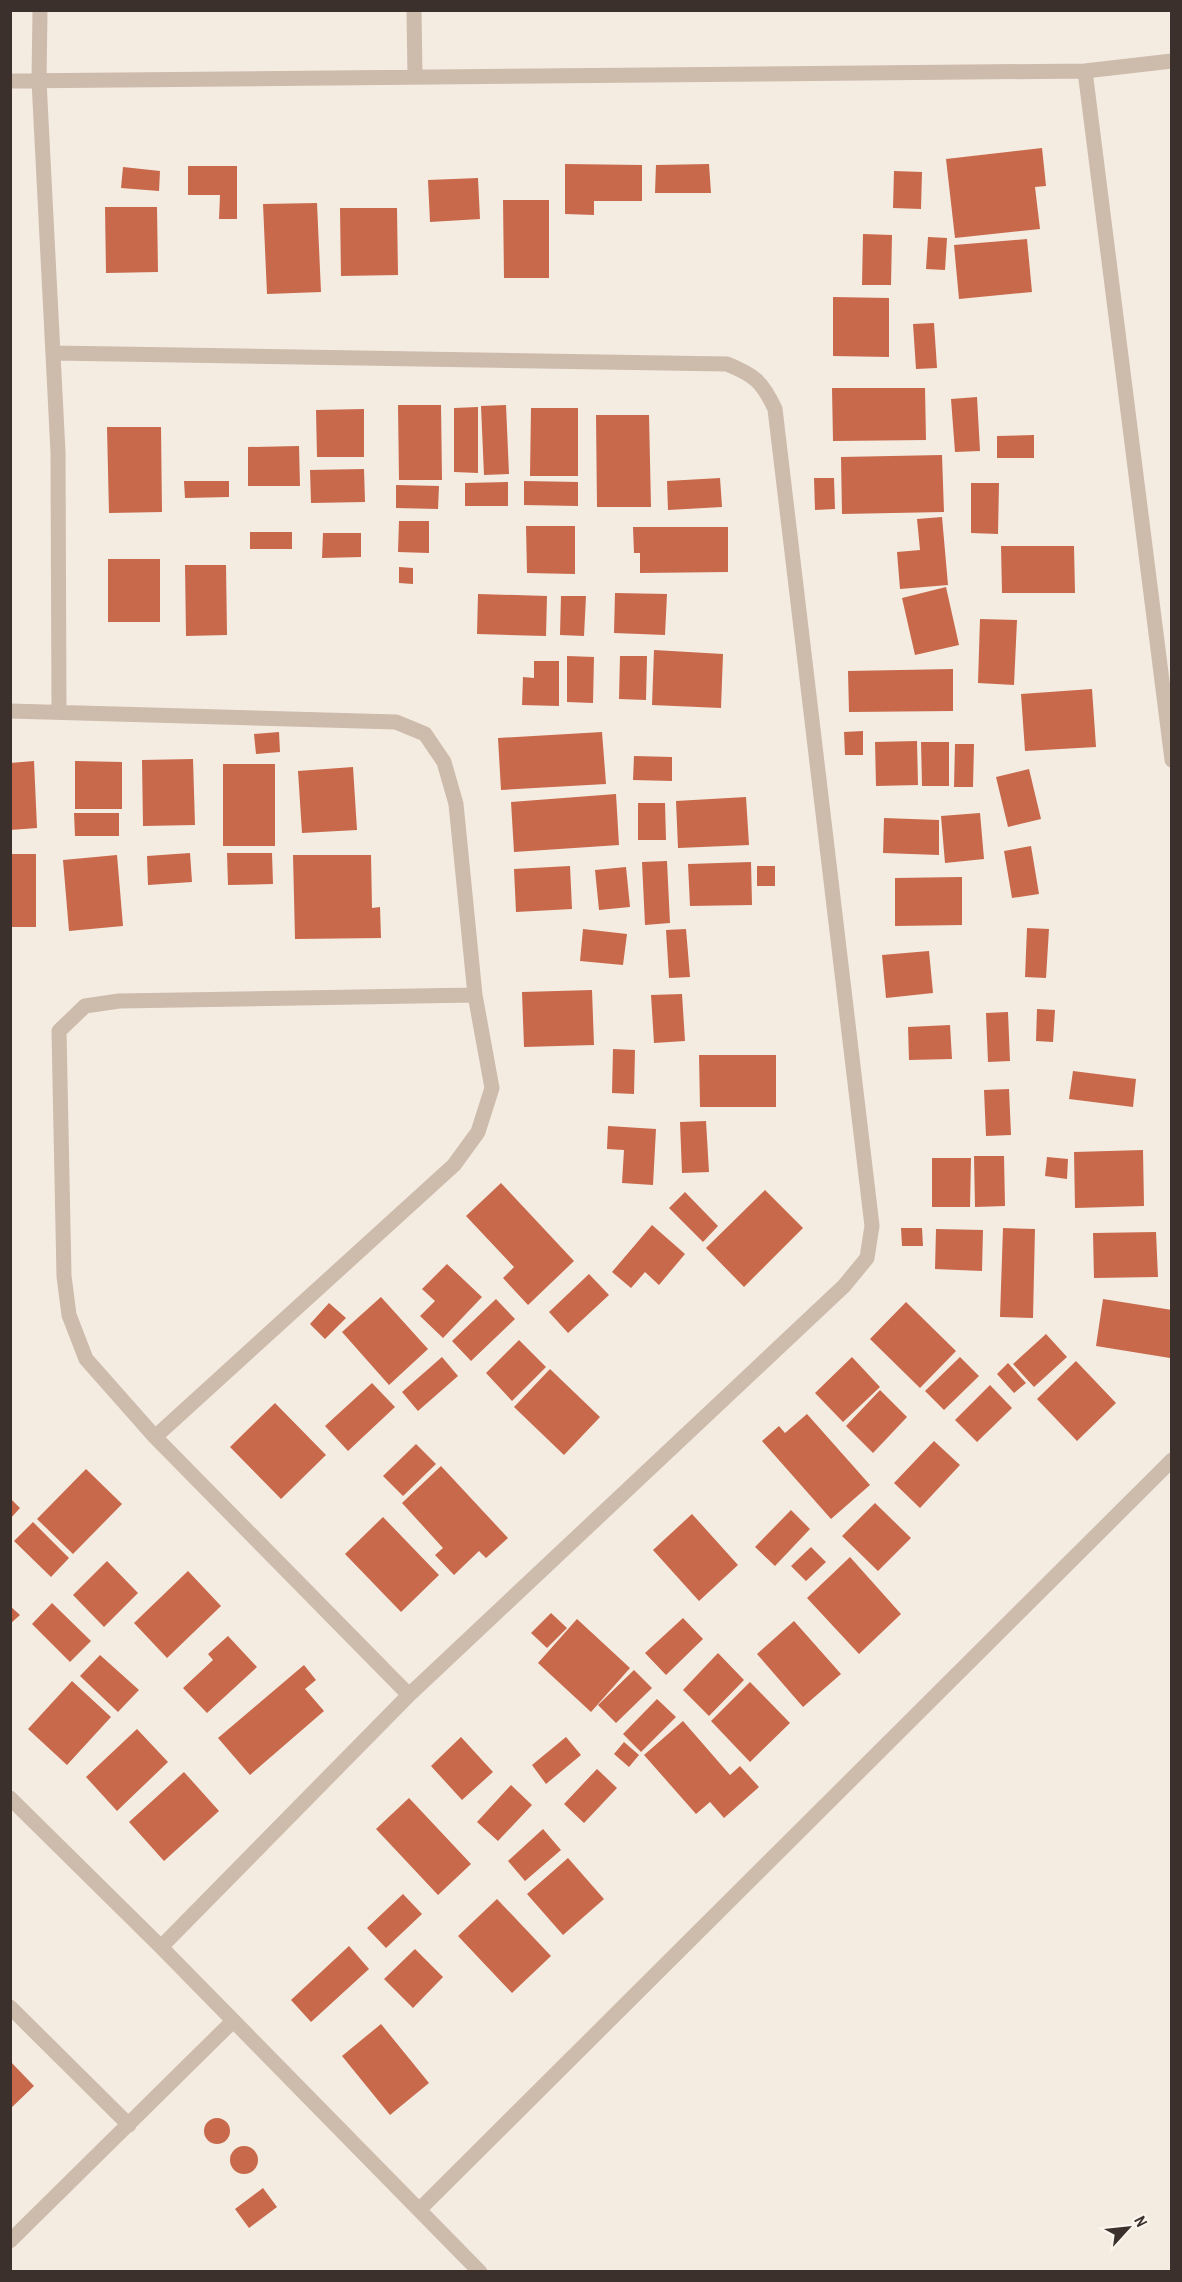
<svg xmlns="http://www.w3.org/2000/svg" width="1182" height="2282" font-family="'Archivo Narrow',sans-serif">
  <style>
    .building { fill: #c8694b }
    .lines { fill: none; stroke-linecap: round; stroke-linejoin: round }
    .street { stroke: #cdbbac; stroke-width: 15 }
  </style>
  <rect width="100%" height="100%" fill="#f4ebe1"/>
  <path class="building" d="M1042,148L1046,186L1035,187L1040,229L955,238L946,159Z
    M565,164L642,165V201H594V215L565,214Z
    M709,164L711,193H655L656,165Z
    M188,166H237V219H219L220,195H188Z
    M123,167L160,171L159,191L121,188Z
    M894,171L922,172L921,209L893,208Z
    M478,178L480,219L430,222L428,180Z
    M503,200H549V278H504Z
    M317,203L321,292L267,294L263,204Z
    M105,207H157L158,272L106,273Z
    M340,208H397L398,275L341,276Z
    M863,234L892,235L891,285H862Z
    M928,237L947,238L945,270L926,269Z
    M1027,239L1032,292L959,299L954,245Z
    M833,297L889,298V357L833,356Z
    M934,323L937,368L916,369L913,324Z
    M832,388H925L926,440L833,441Z
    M977,397L980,451L955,452L951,399Z
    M398,405H441L442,480H399Z
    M506,405L509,474L484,475L481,406Z
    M478,407V473L454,472V408Z
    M531,408H578V476H530Z
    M364,409V457H317L316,410Z
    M596,415H649L651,507H597Z
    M107,427H161L162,512L109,513Z
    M1034,435V458H997V436Z
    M299,446L300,486H248V447Z
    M942,455L944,512L842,514L841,457Z
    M364,469L365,502L311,503L310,470Z
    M720,478L722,507L668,510L667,481Z
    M814,478H834L835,509L815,510Z
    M184,481H229V497L185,498Z
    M524,481L578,482V506L524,505Z
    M508,482V506H465V483Z
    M971,483H999L998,534L971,533Z
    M396,485L439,486L438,509L396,508Z
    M942,517L948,585L900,589L897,552L920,550L917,519Z
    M399,521H429V553L398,552Z
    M526,526H575V574L527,573Z
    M633,527H728V572L640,573V553H634Z
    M250,532H292V549H250Z
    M323,533H361V557L322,558Z
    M1001,546H1074L1075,593H1002Z
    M108,559H160V622H108Z
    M185,565H226L227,635L186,636Z
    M399,567L413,568V584L399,583Z
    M946,587L959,645L915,655L902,598Z
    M615,593L667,594L665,635L614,633Z
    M478,594L547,596L546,636L477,634Z
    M561,596H586L584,636L560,635Z
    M980,619L1017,620L1014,685L978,683Z
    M654,650L723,654L721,708L652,705Z
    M567,656L594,657L593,703L567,702Z
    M620,656H647L646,700L619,699Z
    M534,661H559V706L522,705L523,677L534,678Z
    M953,669V711L849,712L848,671Z
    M1092,689L1096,747L1025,751L1021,694Z
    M863,731V755H845L844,732Z
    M279,732L280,752L256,754L254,734Z
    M602,732L606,784L501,790L498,738Z
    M917,741L918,785L876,786L875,742Z
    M921,742H949V786H922Z
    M955,744H974L973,787H954Z
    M634,756L672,757V781L633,780Z
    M193,759L195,825L143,826L142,760Z
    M34,761L37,828L10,830V763Z
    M75,761L122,762V809H75Z
    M223,764H275V846H223Z
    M353,767L357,830L302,833L298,771Z
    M1029,769L1041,819L1008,827L996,777Z
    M616,794L619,845L514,852L511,802Z
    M746,797L749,845L678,848L676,801Z
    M638,803H665L666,840H638Z
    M74,813H119V836H75Z
    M980,813L984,859L945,863L941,816Z
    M884,818L939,820V855L883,853Z
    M1031,846L1039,894L1012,898L1004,851Z
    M190,853L192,882L148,885L147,856Z
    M227,853H272L273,884L228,885Z
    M10,854H36V927H10Z
    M117,855L123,926L69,931L63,860Z
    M293,855H371L372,908L380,907L381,938L295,939Z
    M667,861L670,923L645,925L642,862Z
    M751,862L752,905L690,906L688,864Z
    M570,866L572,909L516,912L514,869Z
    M757,866H775V886H757Z
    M626,867L630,907L599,910L595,870Z
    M962,877V925L895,926V878Z
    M1027,928L1049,929L1046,978L1025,977Z
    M583,929L627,934L623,965L580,961Z
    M686,929L690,977L669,978L666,930Z
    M929,951L933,993L886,998L882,955Z
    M592,990L594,1045L524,1047L522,992Z
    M682,994L685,1041L654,1043L651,995Z
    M1037,1009L1055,1010L1053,1042L1036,1041Z
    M1008,1012L1010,1061L988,1062L986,1013Z
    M950,1025L952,1059L909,1060L908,1027Z
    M613,1049L635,1050L634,1094L612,1093Z
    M699,1055H776V1107H700Z
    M1073,1071L1136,1079L1133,1107L1069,1099Z
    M1009,1089L1011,1135L986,1136L984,1090Z
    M706,1121L709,1172L682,1173L680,1122Z
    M608,1126L656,1129L653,1185L622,1183L624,1150L607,1149Z
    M1143,1150L1144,1206L1075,1208L1074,1152Z
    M974,1156H1004L1005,1206L975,1207Z
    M1047,1157L1068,1159L1067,1179L1045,1176Z
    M932,1158H971L970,1207H932Z
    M501,1183L574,1261L528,1305L503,1278L514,1267L466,1216Z
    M765,1190L803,1228L744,1287L706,1248Z
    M685,1192L718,1226L703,1242L669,1208Z
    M652,1225L685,1254L659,1285L645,1272L631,1288L612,1272Z
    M901,1228H922L923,1246H902Z
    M1003,1228L1035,1229L1033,1318L1000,1317Z
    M936,1229L983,1230L982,1271L935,1269Z
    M1156,1232L1158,1277L1094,1278L1093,1233Z
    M447,1264L482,1297L443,1338L420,1316L435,1301L422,1289Z
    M589,1274L609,1295L568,1333L549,1312Z
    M381,1297L428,1349L389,1385L342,1332Z
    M496,1299L515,1319L471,1361L452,1341Z
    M1103,1299L1172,1310L1170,1358L1096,1346Z
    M906,1302L956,1351L920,1388L870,1339Z
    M329,1303L346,1318L325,1339L310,1324Z
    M1046,1334L1067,1357L1034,1387L1013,1364Z
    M519,1340L546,1367L512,1401L486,1373Z
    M442,1357L458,1376L418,1411L402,1392Z
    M852,1357L880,1387L843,1422L815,1393Z
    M960,1357L979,1376L944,1410L925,1391Z
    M1076,1361L1116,1403L1077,1441L1037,1399Z
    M1008,1363L1026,1383L1014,1393L997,1374Z
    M550,1369L600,1417L564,1455L514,1407Z
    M372,1383L395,1407L348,1451L325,1426Z
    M990,1385L1012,1408L977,1442L955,1420Z
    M880,1390L907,1417L873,1453L846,1426Z
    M275,1403L326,1455L281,1499L230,1447Z
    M807,1414L870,1485L831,1519L762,1441L779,1426L785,1433Z
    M934,1441L960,1465L920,1508L894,1483Z
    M416,1444L436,1464L403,1496L383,1476Z
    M441,1466L508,1538L486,1558L479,1551L454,1575L435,1555L443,1548L402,1503Z
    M86,1469L122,1504L73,1554L37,1519Z
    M10,1498L20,1508L10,1519Z
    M875,1503L911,1538L878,1571L842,1536Z
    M791,1510L810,1529L775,1566L755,1547Z
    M692,1514L738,1565L699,1601L653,1550Z
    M383,1517L439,1575L401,1612L345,1554Z
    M33,1522L69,1558L51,1577L14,1541Z
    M811,1547L826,1562L806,1581L791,1566Z
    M850,1557L901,1614L859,1654L807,1598Z
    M107,1561L138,1593L104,1627L73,1595Z
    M188,1571L221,1606L167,1658L134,1623Z
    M52,1603L91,1641L70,1662L32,1624Z
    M10,1606L20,1615L10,1624Z
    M551,1613L567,1628L547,1648L531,1633Z
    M683,1618L703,1639L666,1675L645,1653Z
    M577,1619L630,1668L591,1712L538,1663Z
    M794,1621L841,1674L803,1707L757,1654Z
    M228,1636L257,1667L207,1713L183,1688L213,1660L208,1654Z
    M718,1653L744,1680L709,1716L683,1690Z
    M100,1655L139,1690L118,1712L80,1676Z
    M304,1665L316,1680L305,1689L324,1711L250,1775L218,1738Z
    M634,1670L652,1688L616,1723L598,1705Z
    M72,1681L111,1717L67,1765L28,1729Z
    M750,1682L790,1723L750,1762L711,1721Z
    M657,1699L676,1717L641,1752L623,1734Z
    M683,1721L730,1775L740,1766L759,1787L724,1818L710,1802L696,1814L644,1755Z
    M137,1729L168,1762L117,1811L86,1777Z
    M461,1737L493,1772L462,1800L431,1766Z
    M566,1737L581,1755L546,1784L532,1765Z
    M624,1742L639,1755L629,1767L614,1754Z
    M597,1769L617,1788L584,1823L564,1804Z
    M184,1772L219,1811L164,1861L129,1822Z
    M511,1785L532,1805L498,1841L477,1822Z
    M409,1798L471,1864L438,1895L376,1829Z
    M543,1829L561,1850L525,1881L508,1861Z
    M568,1858L604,1899L563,1935L527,1894Z
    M403,1894L422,1914L386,1948L367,1928Z
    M497,1899L551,1956L512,1993L458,1936Z
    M349,1946L369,1969L311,2022L291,2000Z
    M415,1949L443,1977L413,2008L384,1979Z
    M381,2024L429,2083L390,2115L342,2056Z
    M10,2061L34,2086L10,2109Z
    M204 2131a13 13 0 1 1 26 0a13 13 0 1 1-26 0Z
    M230 2160a14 14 0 1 1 28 0a14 14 0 1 1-28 0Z
    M263,2188L277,2207L249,2228L235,2209Z"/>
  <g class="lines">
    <path class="street" d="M40,10L39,81L58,452L59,711
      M414,10L415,77
      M1085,71L1172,760
      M10,81L1085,71L1172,61
      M54,353L727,364C754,375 762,381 775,409L872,1226L867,1258L844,1286L409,1695L161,1947
      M10,711L396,722L425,734L444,762L456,804L475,995L492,1088L478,1132L454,1165L155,1437
      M409,1695L155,1437L86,1359L69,1315L64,1276L59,1031L85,1006L119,1001L475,995
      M10,1798L161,1947L480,2272
      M10,2007L129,2125
      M419,2210L1172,1460
      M10,2241L233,2021"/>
  </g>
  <rect width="1182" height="2282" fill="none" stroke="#3b302b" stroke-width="24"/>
  <g transform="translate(1128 2228) rotate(63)" stroke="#fbf5ee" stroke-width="4.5" paint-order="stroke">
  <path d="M0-4.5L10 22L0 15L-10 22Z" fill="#3b302b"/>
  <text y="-9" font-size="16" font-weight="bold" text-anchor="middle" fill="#3b302b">N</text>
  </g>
</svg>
